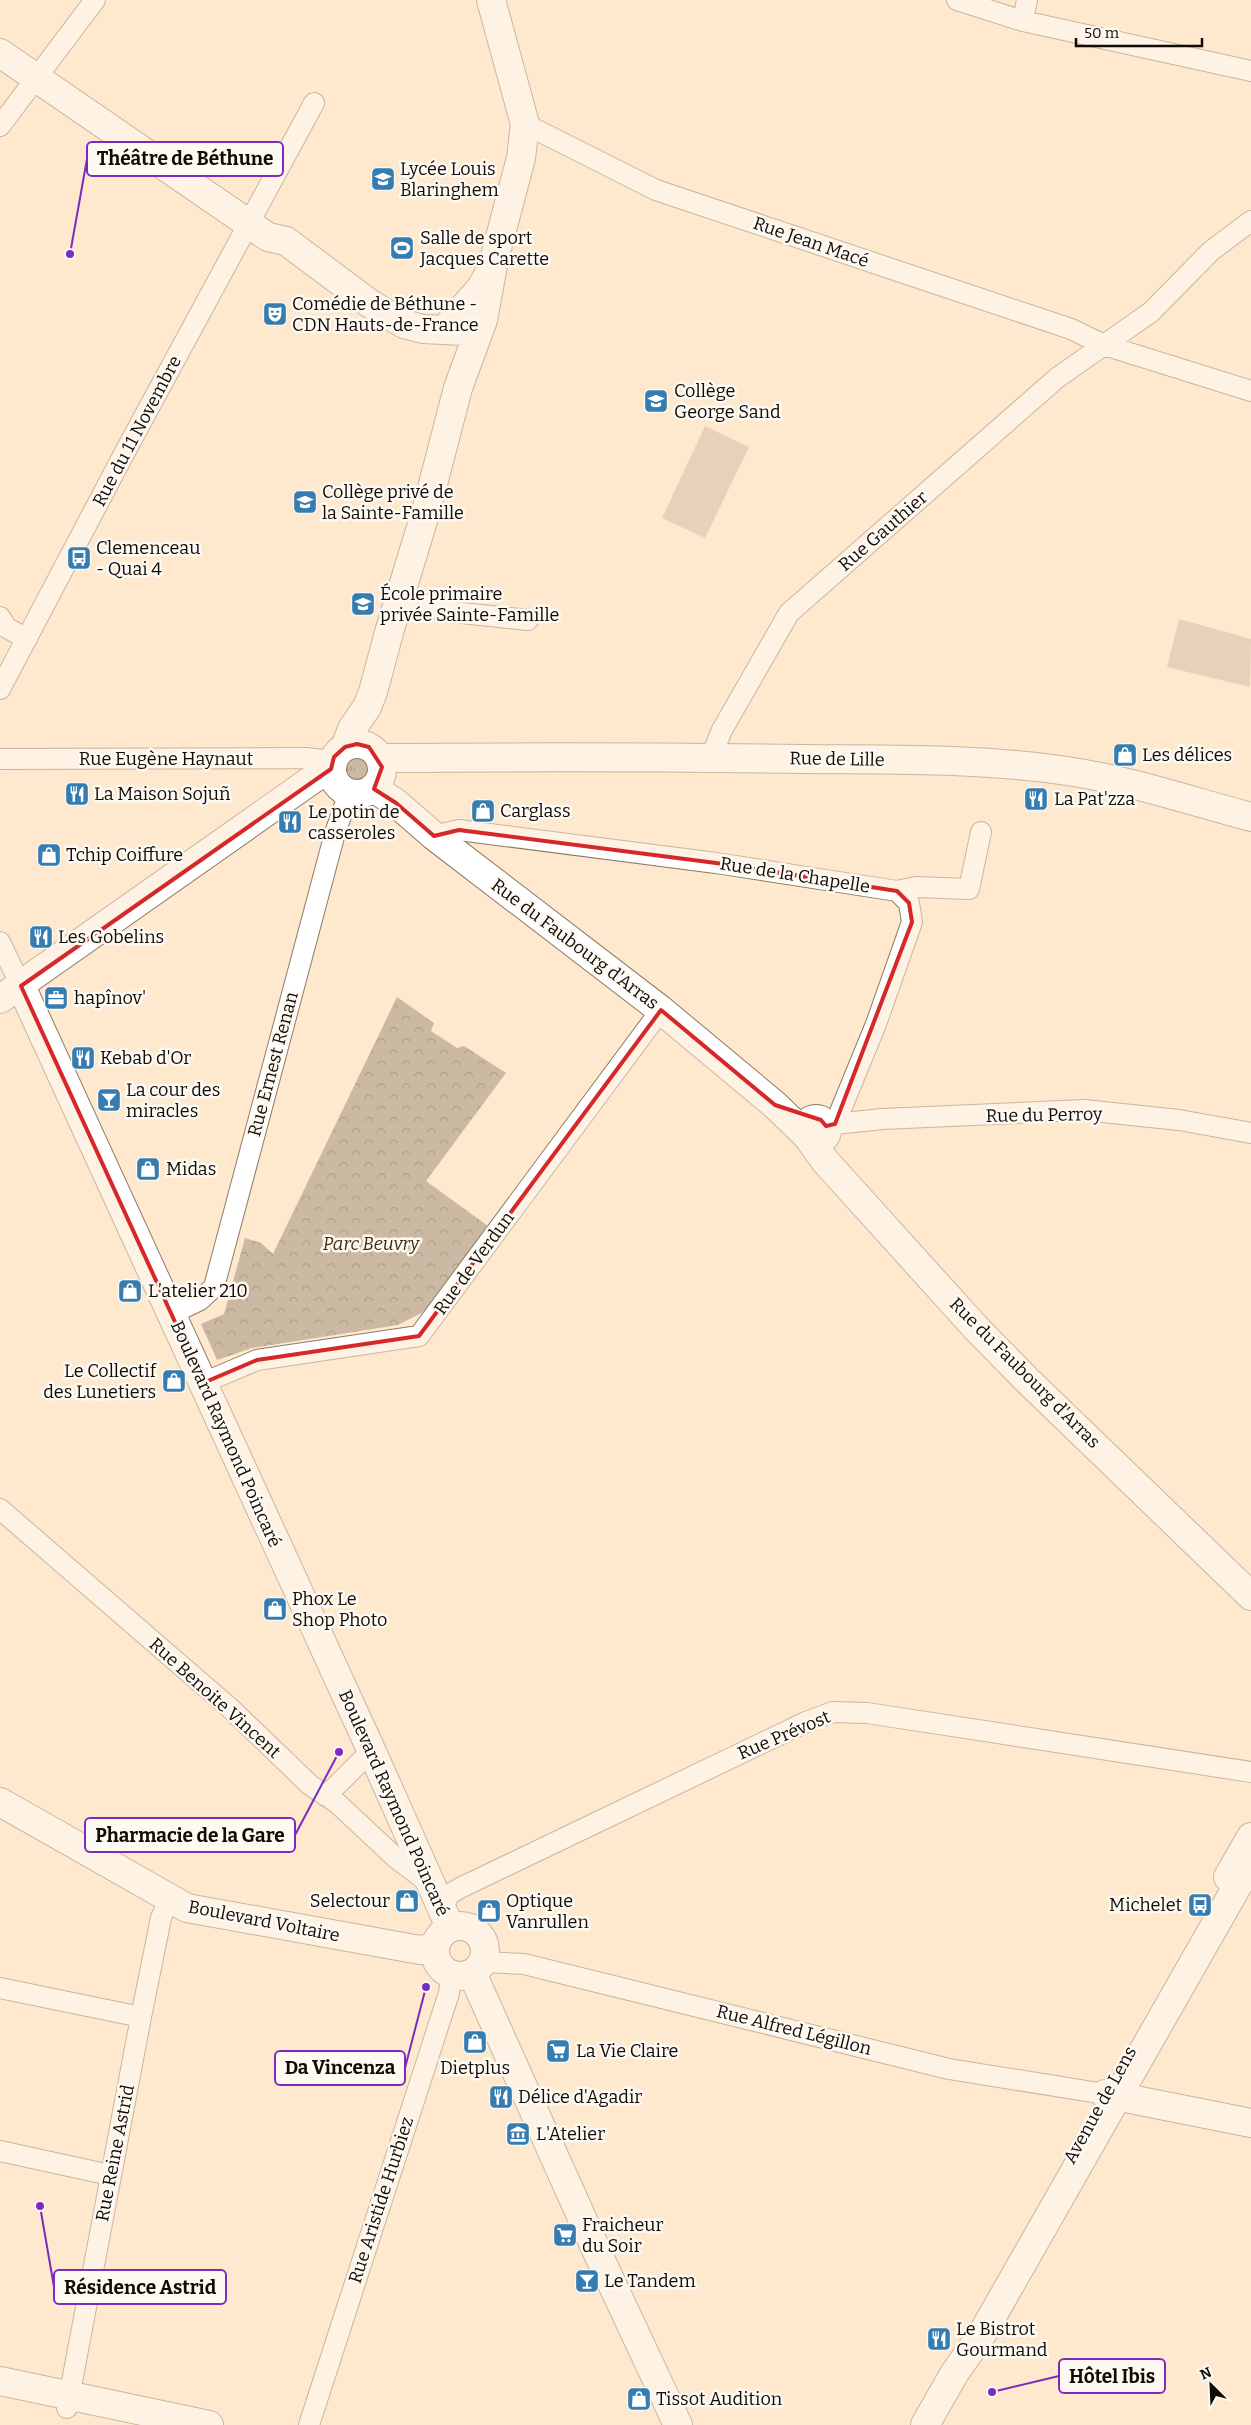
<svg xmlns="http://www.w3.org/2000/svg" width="1251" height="2425" font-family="Bitter,serif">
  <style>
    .grass { fill: url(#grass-tufts) }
    .park { fill: url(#park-crowns) }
    .pitch { fill: #cbb9a3 }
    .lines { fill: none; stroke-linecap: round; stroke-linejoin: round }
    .street-casing { stroke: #8e7b63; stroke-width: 22 }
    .secondary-casing { stroke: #8e7b63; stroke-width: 30 }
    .street { stroke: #fff; stroke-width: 20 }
    .secondary { stroke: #fff; stroke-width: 28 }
    .marked { fill: none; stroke: #d62828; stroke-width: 4; stroke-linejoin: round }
    .labels { text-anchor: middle; stroke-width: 5; stroke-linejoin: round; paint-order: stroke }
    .poi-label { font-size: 18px; fill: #120b04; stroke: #fdf9f3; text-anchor: start }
    .street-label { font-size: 18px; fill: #120b04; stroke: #fdf9f3 }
    .park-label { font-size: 18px; font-style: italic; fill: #412b09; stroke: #fdf9f3 }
    .leader { fill: none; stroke: #7b2cbf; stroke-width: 2 }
    .callout-dot { fill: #7b2cbf; stroke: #fdf9f3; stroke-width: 2 }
    .callout { fill: #fdf9f3; stroke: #7b2cbf; stroke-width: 2 }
    .callout-label { font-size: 19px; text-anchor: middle; font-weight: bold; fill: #120b04 }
  </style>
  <defs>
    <pattern id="grass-tufts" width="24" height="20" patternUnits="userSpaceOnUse" patternTransform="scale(1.25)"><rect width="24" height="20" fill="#cbb9a3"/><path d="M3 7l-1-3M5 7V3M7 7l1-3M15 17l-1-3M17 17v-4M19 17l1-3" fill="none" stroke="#ad9e8b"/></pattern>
    <pattern id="park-crowns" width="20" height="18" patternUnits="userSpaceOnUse" patternTransform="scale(1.25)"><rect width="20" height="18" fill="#cbb9a3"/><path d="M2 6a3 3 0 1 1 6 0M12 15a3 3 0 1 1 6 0" fill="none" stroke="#ad9e8b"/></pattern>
  </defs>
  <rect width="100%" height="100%" fill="#fee8ce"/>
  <path class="grass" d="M346 770a11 11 0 1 1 22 0a11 11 0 1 1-22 0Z"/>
  <path class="park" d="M397,997L434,1023L431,1031L457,1048L464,1046L506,1073L426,1181L488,1226L427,1310L398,1325L252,1348L217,1360L201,1324L224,1314L245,1238L261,1243L273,1254Z"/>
  <path class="pitch" d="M705,426L749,447L705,538L662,518Z
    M1179,619L1251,639L1250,687L1167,667Z"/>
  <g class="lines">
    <defs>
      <path id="street" d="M957,0L1023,21L1251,71
        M1023,21L1027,0
        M525,124L656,190L1071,329L1104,345L1251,391
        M0,126L95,0
        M400,597L413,599L443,611L528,620
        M0,617L7,628L27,639
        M0,689L126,450L314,103
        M711,757L722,730L789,613L1057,378L1151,312L1211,251L1251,221
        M0,759L306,758L332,761
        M434,836L459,830L716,863L897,891L909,903L912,922L876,1024L835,1124L826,1126
        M897,891L916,887L969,889L981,832
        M0,942L21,986
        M835,1124L882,1119L1084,1110L1179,1120L1251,1133
        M171,1314L200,1300L214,1287L335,833L349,793
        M203,1383L257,1360L419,1336L661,1010
        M0,1509L230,1708L310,1785L337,1803L397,1859L429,1883
        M326,1796L363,1759L373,1754
        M441,1908L450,1894L460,1888L806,1722L833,1712L867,1713L1251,1772
        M483,1962L524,1964L949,2069L1105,2094
        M0,1988L141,2017
        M0,2151L110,2175
        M67,2408L141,2017L161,1918L169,1900
        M309,2425L449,1993L451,1975"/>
      <path id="secondary" d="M0,53L268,237L286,241L369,303L404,324L423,329L464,331L470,335L473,343
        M444,330L481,288L488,275
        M332 769a25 25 0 1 1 50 0a25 25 0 1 1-50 0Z
        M345,747L352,729L367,707L373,692L390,629L426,511L458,388L483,320L494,260L521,158L525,124L491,0
        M380,758C521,757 662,757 803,759C891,760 980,758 1067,771C1129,780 1191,801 1251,817
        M373,788L396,803L434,836L661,1010L775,1105L805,1134
        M21,986L373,1754L450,1927
        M0,999L313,779L331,769
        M805 1130a11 11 0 1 1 22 0a11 11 0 1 1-22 0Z
        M810,1140L825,1161L976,1328L1026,1379L1251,1596
        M0,1802L187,1908L420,1950L435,1947
        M1228,1877L1251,1837
        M435 1951a25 25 0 1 1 50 0a25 25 0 1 1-50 0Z
        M472,1973L599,2256L678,2425
        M1105,2094L1251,2123
        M0,2381L209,2425
        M925,2425L954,2374L982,2334L1251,1862"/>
    </defs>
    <use href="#street" class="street-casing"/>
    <use href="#secondary" class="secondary-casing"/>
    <use href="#street" class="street"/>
    <use href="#secondary" class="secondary"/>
  </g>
  <path d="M0 0H1251V2425H0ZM357,744L369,747L382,767L374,789L396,803L434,836L459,830L716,863L897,891L909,903L912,922L835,1124L826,1126L821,1120L775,1105L661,1010L419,1336L257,1360L203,1383L21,986L331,769L334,757L345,747Z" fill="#fee8ce" fill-opacity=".55" fill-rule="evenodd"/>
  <path class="marked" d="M357,744L369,747L382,767L374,789L396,803L434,836L459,830L716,863L897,891L909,903L912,922L835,1124L826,1126L821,1120L775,1105L661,1010L419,1336L257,1360L203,1383L21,986L331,769L334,757L345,747Z"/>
  <defs>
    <symbol id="school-square" viewBox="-11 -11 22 22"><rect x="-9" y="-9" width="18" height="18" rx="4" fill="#357db1" stroke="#fdf9f3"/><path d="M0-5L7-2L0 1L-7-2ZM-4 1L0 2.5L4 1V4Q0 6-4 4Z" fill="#fff"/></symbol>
    <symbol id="stadium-square" viewBox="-11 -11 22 22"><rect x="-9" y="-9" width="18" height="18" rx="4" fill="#357db1" stroke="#fdf9f3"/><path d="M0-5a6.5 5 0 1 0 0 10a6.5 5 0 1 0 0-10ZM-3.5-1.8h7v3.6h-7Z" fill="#fff"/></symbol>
    <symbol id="theatre-square" viewBox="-11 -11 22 22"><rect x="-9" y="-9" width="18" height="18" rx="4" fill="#357db1" stroke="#fdf9f3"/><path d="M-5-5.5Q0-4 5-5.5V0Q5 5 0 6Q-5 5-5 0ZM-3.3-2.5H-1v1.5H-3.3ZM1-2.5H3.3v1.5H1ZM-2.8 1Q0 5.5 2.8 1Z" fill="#fff"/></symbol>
    <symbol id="bus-square" viewBox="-11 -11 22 22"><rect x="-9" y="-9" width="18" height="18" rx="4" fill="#357db1" stroke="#fdf9f3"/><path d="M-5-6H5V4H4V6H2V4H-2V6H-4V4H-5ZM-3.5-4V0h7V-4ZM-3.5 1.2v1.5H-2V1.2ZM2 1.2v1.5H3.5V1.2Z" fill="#fff"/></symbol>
    <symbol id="shop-square" viewBox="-11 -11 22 22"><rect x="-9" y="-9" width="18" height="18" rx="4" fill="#357db1" stroke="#fdf9f3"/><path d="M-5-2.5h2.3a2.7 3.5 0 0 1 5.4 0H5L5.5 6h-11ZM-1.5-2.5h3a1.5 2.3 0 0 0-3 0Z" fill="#fff"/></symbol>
    <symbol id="restaurant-square" viewBox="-11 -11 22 22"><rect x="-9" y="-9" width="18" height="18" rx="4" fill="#357db1" stroke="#fdf9f3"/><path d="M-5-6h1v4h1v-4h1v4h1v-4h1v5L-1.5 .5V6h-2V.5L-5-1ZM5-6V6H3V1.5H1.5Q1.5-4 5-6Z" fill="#fff"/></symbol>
    <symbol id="office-square" viewBox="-11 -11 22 22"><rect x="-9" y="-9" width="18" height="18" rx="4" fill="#357db1" stroke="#fdf9f3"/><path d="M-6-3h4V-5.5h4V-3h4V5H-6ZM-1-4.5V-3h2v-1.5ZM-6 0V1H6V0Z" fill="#fff"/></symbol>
    <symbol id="bar-square" viewBox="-11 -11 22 22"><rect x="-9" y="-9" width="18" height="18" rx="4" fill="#357db1" stroke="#fdf9f3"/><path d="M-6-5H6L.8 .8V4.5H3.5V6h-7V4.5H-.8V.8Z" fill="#fff"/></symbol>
    <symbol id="supermarket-square" viewBox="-11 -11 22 22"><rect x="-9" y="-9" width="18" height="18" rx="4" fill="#357db1" stroke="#fdf9f3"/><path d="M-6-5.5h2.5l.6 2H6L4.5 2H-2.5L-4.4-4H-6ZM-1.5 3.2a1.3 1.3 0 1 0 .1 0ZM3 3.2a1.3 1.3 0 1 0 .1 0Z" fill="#fff"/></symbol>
    <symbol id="museum-square" viewBox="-11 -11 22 22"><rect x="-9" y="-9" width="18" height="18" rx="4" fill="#357db1" stroke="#fdf9f3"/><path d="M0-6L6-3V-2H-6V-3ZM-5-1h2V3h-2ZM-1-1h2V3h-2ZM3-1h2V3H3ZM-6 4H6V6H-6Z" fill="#fff"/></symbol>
  </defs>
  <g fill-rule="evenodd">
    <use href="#school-square" x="369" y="165" width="28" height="28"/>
    <use href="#stadium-square" x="388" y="234" width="28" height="28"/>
    <use href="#theatre-square" x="261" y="300" width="28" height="28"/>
    <use href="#school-square" x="642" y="387" width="28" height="28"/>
    <use href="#school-square" x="291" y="488" width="28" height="28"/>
    <use href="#bus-square" x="65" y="544" width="28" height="28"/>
    <use href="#school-square" x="349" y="590" width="28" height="28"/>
    <use href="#shop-square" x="1111" y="741" width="28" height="28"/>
    <use href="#restaurant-square" x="63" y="780" width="28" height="28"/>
    <use href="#restaurant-square" x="1022" y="785" width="28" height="28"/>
    <use href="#shop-square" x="469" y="797" width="28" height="28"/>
    <use href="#restaurant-square" x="276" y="808" width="28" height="28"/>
    <use href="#shop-square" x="35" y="841" width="28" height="28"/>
    <use href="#restaurant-square" x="27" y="923" width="28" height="28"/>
    <use href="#office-square" x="42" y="984" width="28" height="28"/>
    <use href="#restaurant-square" x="69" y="1044" width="28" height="28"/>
    <use href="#bar-square" x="95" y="1086" width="28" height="28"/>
    <use href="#shop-square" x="134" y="1155" width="28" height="28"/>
    <use href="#shop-square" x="116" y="1277" width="28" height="28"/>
    <use href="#shop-square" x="160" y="1367" width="28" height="28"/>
    <use href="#shop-square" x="261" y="1595" width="28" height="28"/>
    <use href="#shop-square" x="393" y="1887" width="28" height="28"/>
    <use href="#bus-square" x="1186" y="1891" width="28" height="28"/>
    <use href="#shop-square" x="475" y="1897" width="28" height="28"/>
    <use href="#shop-square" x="461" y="2028" width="28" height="28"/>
    <use href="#supermarket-square" x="544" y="2037" width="28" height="28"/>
    <use href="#restaurant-square" x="487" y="2083" width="28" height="28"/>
    <use href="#museum-square" x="504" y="2120" width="28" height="28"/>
    <use href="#supermarket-square" x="551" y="2221" width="28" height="28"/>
    <use href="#bar-square" x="573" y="2267" width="28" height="28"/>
    <use href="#restaurant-square" x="925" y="2325" width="28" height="28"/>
    <use href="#shop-square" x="625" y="2385" width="28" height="28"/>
  </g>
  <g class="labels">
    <g class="poi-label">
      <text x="400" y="175">Lycée Louis<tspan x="400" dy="21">Blaringhem</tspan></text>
      <text x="420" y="244">Salle de sport<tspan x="420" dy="21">Jacques Carette</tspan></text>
      <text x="292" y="310">Comédie de Béthune -<tspan x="292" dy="21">CDN Hauts-de-France</tspan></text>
      <text x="674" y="397">Collège<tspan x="674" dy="21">George Sand</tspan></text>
      <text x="322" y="498">Collège privé de<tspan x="322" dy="21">la Sainte-Famille</tspan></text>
      <text x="96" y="554">Clemenceau<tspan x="96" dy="21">- Quai 4</tspan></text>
      <text x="380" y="600">École primaire<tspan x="380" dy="21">privée Sainte-Famille</tspan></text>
      <text x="1142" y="761">Les délices</text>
      <text x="94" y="800">La Maison Sojuñ</text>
      <text x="1054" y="805">La Pat'zza</text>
      <text x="500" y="817">Carglass</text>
      <text x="308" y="818">Le potin de<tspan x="308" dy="21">casseroles</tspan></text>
      <text x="66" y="861">Tchip Coiffure</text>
      <text x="58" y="943">Les Gobelins</text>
      <text x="74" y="1004">hapînov'</text>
      <text x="100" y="1064">Kebab d'Or</text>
      <text x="126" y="1096">La cour des<tspan x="126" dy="21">miracles</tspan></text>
      <text x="166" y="1175">Midas</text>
      <text x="148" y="1297">L’atelier 210</text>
      <text x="156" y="1377" text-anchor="end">Le Collectif<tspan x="156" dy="21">des Lunetiers</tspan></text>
      <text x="292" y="1605">Phox Le<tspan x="292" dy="21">Shop Photo</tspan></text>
      <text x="390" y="1907" text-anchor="end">Selectour</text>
      <text x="506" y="1907">Optique<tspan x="506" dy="21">Vanrullen</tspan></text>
      <text x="1182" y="1911" text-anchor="end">Michelet</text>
      <text x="576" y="2057">La Vie Claire</text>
      <text x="475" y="2074" text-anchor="middle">Dietplus</text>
      <text x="518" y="2103">Délice d'Agadir</text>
      <text x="536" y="2140">L'Atelier</text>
      <text x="582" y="2231">Fraicheur<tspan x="582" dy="21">du Soir</tspan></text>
      <text x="604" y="2287">Le Tandem</text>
      <text x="956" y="2335">Le Bistrot<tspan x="956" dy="21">Gourmand</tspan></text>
      <text x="656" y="2405">Tissot Audition</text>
    </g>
    <g class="street-label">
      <text transform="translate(811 242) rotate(19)" y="6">Rue Jean Macé</text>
      <text transform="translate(137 431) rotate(-62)" y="6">Rue du 11 Novembre</text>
      <text transform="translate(883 531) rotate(-41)" y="6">Rue Gauthier</text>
      <text x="166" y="765">Rue Eugène Haynaut</text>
      <text transform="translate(837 759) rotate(1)" y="6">Rue de Lille</text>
      <text transform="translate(795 875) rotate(9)" y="6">Rue de la Chapelle</text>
      <text transform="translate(575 944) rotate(37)" y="6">Rue du Faubourg d'Arras</text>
      <text transform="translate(273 1064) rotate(-75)" y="6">Rue Ernest Renan</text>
      <text transform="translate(1044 1115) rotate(-1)" y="6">Rue du Perroy</text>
      <text transform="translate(474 1263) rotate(-54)" y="6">Rue de Verdun</text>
      <text transform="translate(1025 1373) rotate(45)" y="6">Rue du Faubourg d'Arras</text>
      <text transform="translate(226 1434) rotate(66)" y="6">Boulevard Raymond Poincaré</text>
      <text transform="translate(215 1698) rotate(42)" y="6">Rue Benoite Vincent</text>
      <text transform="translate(784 1735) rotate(-23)" y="6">Rue Prévost</text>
      <text transform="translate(394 1803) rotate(66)" y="6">Boulevard Raymond Poincaré</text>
      <text transform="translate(264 1921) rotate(11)" y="6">Boulevard Voltaire</text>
      <text transform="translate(794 2030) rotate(14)" y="6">Rue Alfred Légillon</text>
      <text transform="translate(1100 2105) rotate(-61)" y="6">Avenue de Lens</text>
      <text transform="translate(115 2153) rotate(-79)" y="6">Rue Reine Astrid</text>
      <text transform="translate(381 2200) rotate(-72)" y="6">Rue Aristide Hurbiez</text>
    </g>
    <g class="park-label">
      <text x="371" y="1250">Parc Beuvry</text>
    </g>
  </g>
  <path class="leader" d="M70 254L87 159M339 1752L295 1835M426 1987L405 2068M40 2206L54 2287M992 2392L1059 2376"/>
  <g class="callout-dot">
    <circle cx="70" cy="254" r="5"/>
    <circle cx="339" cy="1752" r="5"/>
    <circle cx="426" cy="1987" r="5"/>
    <circle cx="40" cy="2206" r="5"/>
    <circle cx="992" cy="2392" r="5"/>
  </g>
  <g class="callout">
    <rect x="87" y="142" width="196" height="34" rx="5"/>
    <rect x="85" y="1818" width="210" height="34" rx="5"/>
    <rect x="275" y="2051" width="130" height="34" rx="5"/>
    <rect x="54" y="2270" width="172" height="34" rx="5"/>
    <rect x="1059" y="2359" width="106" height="34" rx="5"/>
  </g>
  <g class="callout-label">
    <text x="185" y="165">Théâtre de Béthune</text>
    <text x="190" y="1842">Pharmacie de la Gare</text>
    <text x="340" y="2074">Da Vincenza</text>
    <text x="140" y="2294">Résidence Astrid</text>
    <text x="1112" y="2383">Hôtel Ibis</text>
  </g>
  <g transform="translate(1211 2385) rotate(336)" stroke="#fdf9f3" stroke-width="4" paint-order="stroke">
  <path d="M0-4L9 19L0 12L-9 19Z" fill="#120b04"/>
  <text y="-8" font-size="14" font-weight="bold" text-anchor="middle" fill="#120b04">N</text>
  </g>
  <path d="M1076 38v8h126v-8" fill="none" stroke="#120b04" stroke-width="2.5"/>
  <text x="1084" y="38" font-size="15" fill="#120b04" stroke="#fdf9f3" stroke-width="4" paint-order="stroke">50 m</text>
</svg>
